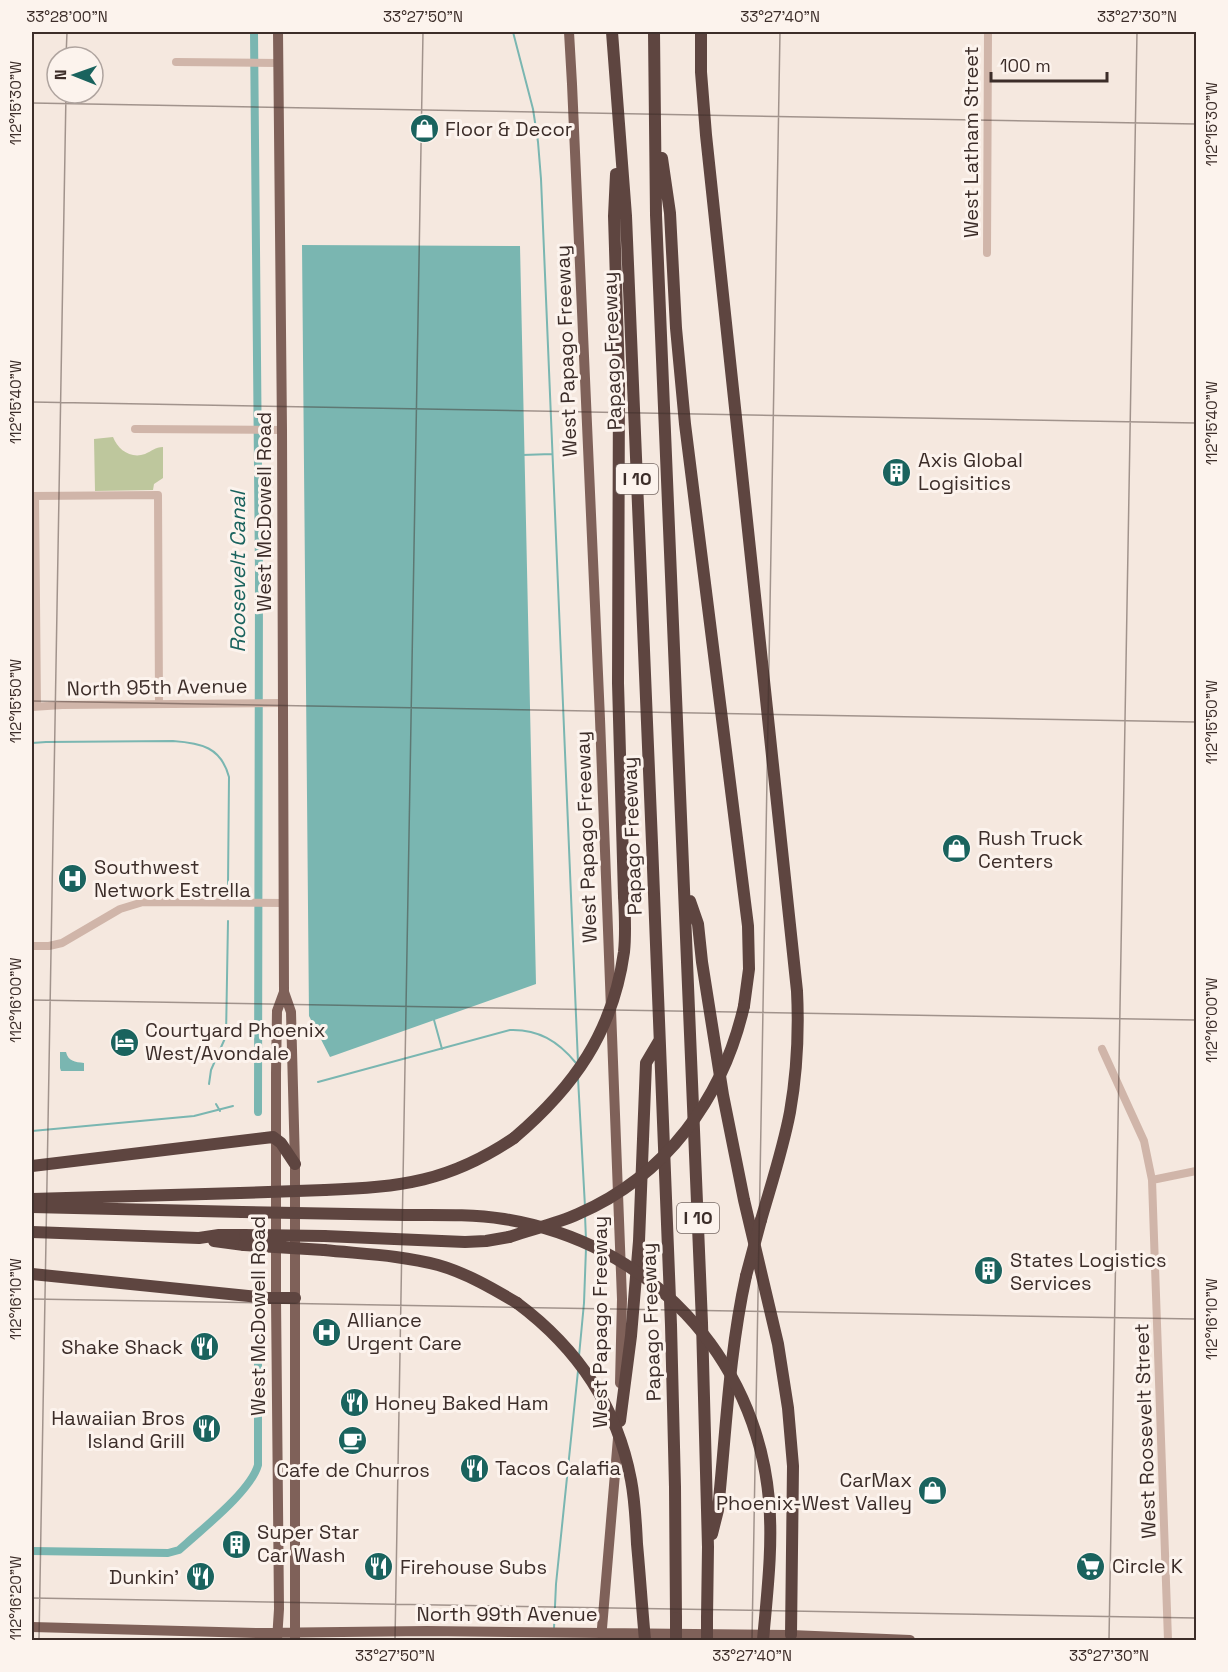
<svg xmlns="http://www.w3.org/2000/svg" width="1228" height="1672" font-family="'Space Grotesk',sans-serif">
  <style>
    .green { fill: #bec79d }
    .water { fill: #7ab6b1 }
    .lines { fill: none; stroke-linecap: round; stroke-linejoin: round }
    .stream { stroke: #7ab6b1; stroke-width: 2 }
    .canal { stroke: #7ab6b1; stroke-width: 8 }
    .minor { stroke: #d0b5a9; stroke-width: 8 }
    .major { stroke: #7f6159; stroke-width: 10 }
    .highway { stroke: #5e4540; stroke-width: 12 }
    .highway-bridge { stroke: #5e4540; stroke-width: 12 }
    .ticks { fill: none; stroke: #3c2d29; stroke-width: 1.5; stroke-opacity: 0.45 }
    .labels { text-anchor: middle; stroke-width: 6; stroke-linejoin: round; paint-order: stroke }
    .shield { fill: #fcf3ed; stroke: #766864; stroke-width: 1.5 }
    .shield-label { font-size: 18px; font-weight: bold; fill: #3c2d29 }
    .poi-label { font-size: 20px; fill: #3c2d29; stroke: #fcf3ed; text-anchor: start }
    .street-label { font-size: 20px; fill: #3c2d29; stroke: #fcf3ed }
    .water-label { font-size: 21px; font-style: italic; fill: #1a635e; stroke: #fcf3ed }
    .neatline { fill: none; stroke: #3c2d29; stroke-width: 2 }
    .ticks-label { font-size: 15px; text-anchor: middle; fill: #3c2d29 }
  </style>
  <rect width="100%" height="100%" fill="#f5e8df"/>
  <path class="green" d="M113,437C118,450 131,459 145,454C152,451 155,447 163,447V478L154,484L153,490L95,491L94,439Z"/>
  <path class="water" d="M302,245L520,246L536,984L330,1057L309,1016Z
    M60,1052H66C68,1061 75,1062 84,1063V1071H61L60,1068Z"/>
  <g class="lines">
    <path class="stream" d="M513,32L533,109L538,142L541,179L578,1063
      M522,455L552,454
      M32,743L46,742L173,741C201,743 221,747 229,777L228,884
      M434,1020L442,1049
      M578,1078L585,1207
      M318,1082L510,1030C538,1029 558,1041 576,1063
      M209,1084L211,1070L226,1036L228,921
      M216,1104L220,1111
      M32,1131L194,1116L233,1106
      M585,1215L586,1240
      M579,1356L584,1303L586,1248
      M554,1628L556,1584L578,1371"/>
    <path class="canal" d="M254,32L259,575L258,1112
      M32,1551L168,1553L179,1550L187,1543C207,1525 251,1490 258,1465V1325"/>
    <path class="minor" d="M176,62L278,63
      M987,253L988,32
      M135,429L282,430
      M32,496L158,495L159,703
      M35,496L37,706
      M32,707L62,705L283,703
      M32,946H49L62,943L120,909L143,902L284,903
      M1102,1049L1144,1141L1152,1180L1168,1640
      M1152,1180L1196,1171"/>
    <path class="major" d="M278,32L282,430L284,992L291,1012L295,1164V1640
      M569,32L572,84L600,719L622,1299L620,1383
      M32,1627L257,1633L427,1631L791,1635L910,1640
      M277,1640L279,1609L276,1298V1073L277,1011L284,992
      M601,1640L618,1438"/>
    <path class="highway" d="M612,32L626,216L652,843L671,1325L675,1487L676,1618
      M654,32L656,215L702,1323L708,1547L707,1618
      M701,32V72L706,135L797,991C799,1032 797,1072 790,1112C783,1149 771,1185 761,1220
      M662,158L670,213L676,328L685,424L748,926L749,969L744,1006
      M616,174L614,216L619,379L618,683L624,896
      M690,901L698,924L702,962L723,1095L744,1200L778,1344L788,1408L793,1466L791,1635
      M32,1166L273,1137L281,1143L295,1164
      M325,1190C401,1187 449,1182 514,1138
      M32,1199L240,1193
      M32,1207L242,1212
      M32,1232L199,1238L219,1235H245
      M324,1236L465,1242L486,1241L509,1237
      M214,1241L244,1245
      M324,1250C362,1254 401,1255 438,1265C466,1273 492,1288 517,1303
      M32,1274L268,1298H295
      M620,1421L631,1336L639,1241L646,1063L659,1041
      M712,1534L718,1510C726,1432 729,1353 746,1276"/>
    <path class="highway-bridge" d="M514,1138C574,1087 613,1032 624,952C626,933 625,915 624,896
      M240,1193L325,1190
      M242,1212C296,1213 350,1214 405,1215C438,1215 471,1214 504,1219C648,1242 756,1355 769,1500C773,1547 767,1594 763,1640
      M245,1235L324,1236
      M509,1237C532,1229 556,1224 578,1214C666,1176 723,1098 744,1006
      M244,1245L324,1250
      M746,1276L761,1220
      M517,1303C576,1347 617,1406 631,1480C635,1501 636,1523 637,1544C640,1576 642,1608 645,1640
      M707,1618V1640
      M676,1640V1618"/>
  </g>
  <path class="ticks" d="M66,57L67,32M32,103L1196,124M32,402L1196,423M32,701L1196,722M32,1000L1196,1020M32,1299L1196,1319M32,1598L1196,1618M39,1640L66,93M395,1640L423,32M752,1640L780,32M1109,1640L1137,32"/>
  <defs>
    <symbol id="shop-disc" viewBox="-11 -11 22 22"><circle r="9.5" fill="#1a635e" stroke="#fcf3ed"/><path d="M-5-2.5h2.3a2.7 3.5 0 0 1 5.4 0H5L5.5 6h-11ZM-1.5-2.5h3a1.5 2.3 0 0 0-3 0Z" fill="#fff"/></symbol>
    <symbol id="building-disc" viewBox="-11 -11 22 22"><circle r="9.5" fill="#1a635e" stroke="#fcf3ed"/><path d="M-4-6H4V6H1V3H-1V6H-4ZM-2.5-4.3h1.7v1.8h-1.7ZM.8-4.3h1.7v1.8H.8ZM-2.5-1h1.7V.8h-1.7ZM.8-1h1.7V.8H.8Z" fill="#fff"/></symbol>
    <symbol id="hospital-disc" viewBox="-11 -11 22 22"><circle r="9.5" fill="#1a635e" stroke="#fcf3ed"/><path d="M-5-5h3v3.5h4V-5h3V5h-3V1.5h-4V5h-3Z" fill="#fff"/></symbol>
    <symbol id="hotel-disc" viewBox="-11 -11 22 22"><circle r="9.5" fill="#1a635e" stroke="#fcf3ed"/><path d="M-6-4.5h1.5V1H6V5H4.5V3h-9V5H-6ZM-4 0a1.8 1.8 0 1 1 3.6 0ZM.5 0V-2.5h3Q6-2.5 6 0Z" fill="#fff"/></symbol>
    <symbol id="restaurant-disc" viewBox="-11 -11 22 22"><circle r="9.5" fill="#1a635e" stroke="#fcf3ed"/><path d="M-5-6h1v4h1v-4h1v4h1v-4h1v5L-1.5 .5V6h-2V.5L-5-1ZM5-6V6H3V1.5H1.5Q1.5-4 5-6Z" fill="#fff"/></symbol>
    <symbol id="cafe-disc" viewBox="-11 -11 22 22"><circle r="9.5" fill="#1a635e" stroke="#fcf3ed"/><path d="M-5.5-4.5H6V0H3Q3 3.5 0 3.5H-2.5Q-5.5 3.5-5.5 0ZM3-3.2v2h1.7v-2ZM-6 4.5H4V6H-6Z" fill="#fff"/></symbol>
    <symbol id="supermarket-disc" viewBox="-11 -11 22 22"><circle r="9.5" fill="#1a635e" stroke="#fcf3ed"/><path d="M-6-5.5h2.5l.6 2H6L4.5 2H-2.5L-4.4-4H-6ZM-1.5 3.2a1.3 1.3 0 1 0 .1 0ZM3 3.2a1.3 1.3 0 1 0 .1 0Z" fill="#fff"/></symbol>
  </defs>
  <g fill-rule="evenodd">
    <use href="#shop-disc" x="408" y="112" width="33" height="33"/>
    <use href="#building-disc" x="880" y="456" width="33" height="33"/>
    <use href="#shop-disc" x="940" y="832" width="33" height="33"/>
    <use href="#hospital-disc" x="56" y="862" width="33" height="33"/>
    <use href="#hotel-disc" x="108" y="1026" width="33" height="33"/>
    <use href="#building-disc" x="972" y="1254" width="33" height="33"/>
    <use href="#hospital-disc" x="310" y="1316" width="33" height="33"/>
    <use href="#restaurant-disc" x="188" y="1330" width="33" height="33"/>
    <use href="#restaurant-disc" x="338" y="1386" width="33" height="33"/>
    <use href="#restaurant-disc" x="190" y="1412" width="33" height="33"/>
    <use href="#cafe-disc" x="336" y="1424" width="33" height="33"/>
    <use href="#restaurant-disc" x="458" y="1452" width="33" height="33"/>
    <use href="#shop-disc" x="916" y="1474" width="33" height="33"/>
    <use href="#building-disc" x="220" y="1528" width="33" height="33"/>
    <use href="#supermarket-disc" x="1074" y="1550" width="33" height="33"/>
    <use href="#restaurant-disc" x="362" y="1550" width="33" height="33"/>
    <use href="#restaurant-disc" x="184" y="1560" width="33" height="33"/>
  </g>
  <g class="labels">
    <g class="shield">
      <rect x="616" y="464" width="42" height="30" rx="4.5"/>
      <rect x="677" y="1203" width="42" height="30" rx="4.5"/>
    </g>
    <g class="shield-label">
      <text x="637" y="485">I 10</text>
      <text x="698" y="1224">I 10</text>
    </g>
    <g class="poi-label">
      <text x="445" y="136">Floor &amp; Decor</text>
      <text x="918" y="467">Axis Global<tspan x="918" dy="23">Logisitics</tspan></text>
      <text x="978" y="845">Rush Truck<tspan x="978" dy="23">Centers</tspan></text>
      <text x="94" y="874">Southwest<tspan x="94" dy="23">Network Estrella</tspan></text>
      <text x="145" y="1037">Courtyard Phoenix<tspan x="145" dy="23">West/Avondale</tspan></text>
      <text x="1010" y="1267">States Logistics<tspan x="1010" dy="23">Services</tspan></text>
      <text x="347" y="1327">Alliance<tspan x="347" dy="23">Urgent Care</tspan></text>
      <text x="183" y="1354" text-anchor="end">Shake Shack</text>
      <text x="375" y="1410">Honey Baked Ham</text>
      <text x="185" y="1425" text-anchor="end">Hawaiian Bros<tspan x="185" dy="23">Island Grill</tspan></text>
      <text x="495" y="1475">Tacos Calafia</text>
      <text x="353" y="1477" text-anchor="middle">Cafe de Churros</text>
      <text x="912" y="1487" text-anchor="end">CarMax<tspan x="912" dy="23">Phoenix-West Valley</tspan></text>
      <text x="257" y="1539">Super Star<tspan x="257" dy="23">Car Wash</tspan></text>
      <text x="1112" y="1573">Circle K</text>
      <text x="400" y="1574">Firehouse Subs</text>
      <text x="179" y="1584" text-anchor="end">Dunkin'</text>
    </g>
    <g class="street-label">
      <text transform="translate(971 142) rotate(-90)" y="7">West Latham Street</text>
      <text transform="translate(566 351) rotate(-92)" y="7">West Papago Freeway</text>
      <text transform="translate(612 351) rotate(-92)" y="7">Papago Freeway</text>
      <text transform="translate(264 512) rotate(-90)" y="7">West McDowell Road</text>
      <text transform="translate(157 687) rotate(-1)" y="7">North 95th Avenue</text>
      <text transform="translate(632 836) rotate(-92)" y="7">Papago Freeway</text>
      <text transform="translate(586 837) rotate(-92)" y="7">West Papago Freeway</text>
      <text transform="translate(258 1316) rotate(-90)" y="7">West McDowell Road</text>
      <text transform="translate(600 1322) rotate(-90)" y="7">West Papago Freeway</text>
      <text transform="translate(651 1322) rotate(-92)" y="7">Papago Freeway</text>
      <text transform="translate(1145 1431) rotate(-92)" y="7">West Roosevelt Street</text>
      <text x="507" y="1621">North 99th Avenue</text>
    </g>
    <g class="water-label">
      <text transform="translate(238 572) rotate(-90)" y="7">Roosevelt Canal</text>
    </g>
  </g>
  <rect width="1228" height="1672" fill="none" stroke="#fcf3ed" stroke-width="66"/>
  <g transform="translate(75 75) rotate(271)"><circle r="28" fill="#fcf3ed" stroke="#afa49f" stroke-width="1.5"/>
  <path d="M0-4.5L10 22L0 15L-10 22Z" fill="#1a635e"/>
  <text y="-9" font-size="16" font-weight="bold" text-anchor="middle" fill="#3c2d29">N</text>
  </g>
  <path d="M991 72v9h116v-9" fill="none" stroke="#3c2d29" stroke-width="3"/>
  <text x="1000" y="72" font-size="18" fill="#3c2d29" stroke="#fcf3ed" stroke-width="4.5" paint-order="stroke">100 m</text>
  <rect x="33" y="33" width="1162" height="1606" class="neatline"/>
  <g class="ticks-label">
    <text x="67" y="22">33°28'00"N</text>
    <text x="423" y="22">33°27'50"N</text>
    <text x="780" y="22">33°27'40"N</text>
    <text x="1137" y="22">33°27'30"N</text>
    <text transform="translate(16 103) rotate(-90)" y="5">112°15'30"W</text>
    <text transform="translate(1212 124) rotate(-90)" y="5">112°15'30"W</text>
    <text transform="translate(16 402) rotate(-90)" y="5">112°15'40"W</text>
    <text transform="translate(1212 423) rotate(-90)" y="5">112°15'40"W</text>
    <text transform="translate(16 701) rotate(-90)" y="5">112°15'50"W</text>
    <text transform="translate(1212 722) rotate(-90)" y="5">112°15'50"W</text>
    <text transform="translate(16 1000) rotate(-90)" y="5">112°16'00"W</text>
    <text transform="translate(1212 1020) rotate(-90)" y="5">112°16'00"W</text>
    <text transform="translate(16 1299) rotate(-90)" y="5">112°16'10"W</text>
    <text transform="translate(1212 1319) rotate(-90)" y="5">112°16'10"W</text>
    <text transform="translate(16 1598) rotate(-90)" y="5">112°16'20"W</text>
    <text x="395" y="1661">33°27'50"N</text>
    <text x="752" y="1661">33°27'40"N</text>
    <text x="1109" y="1661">33°27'30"N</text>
  </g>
</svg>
